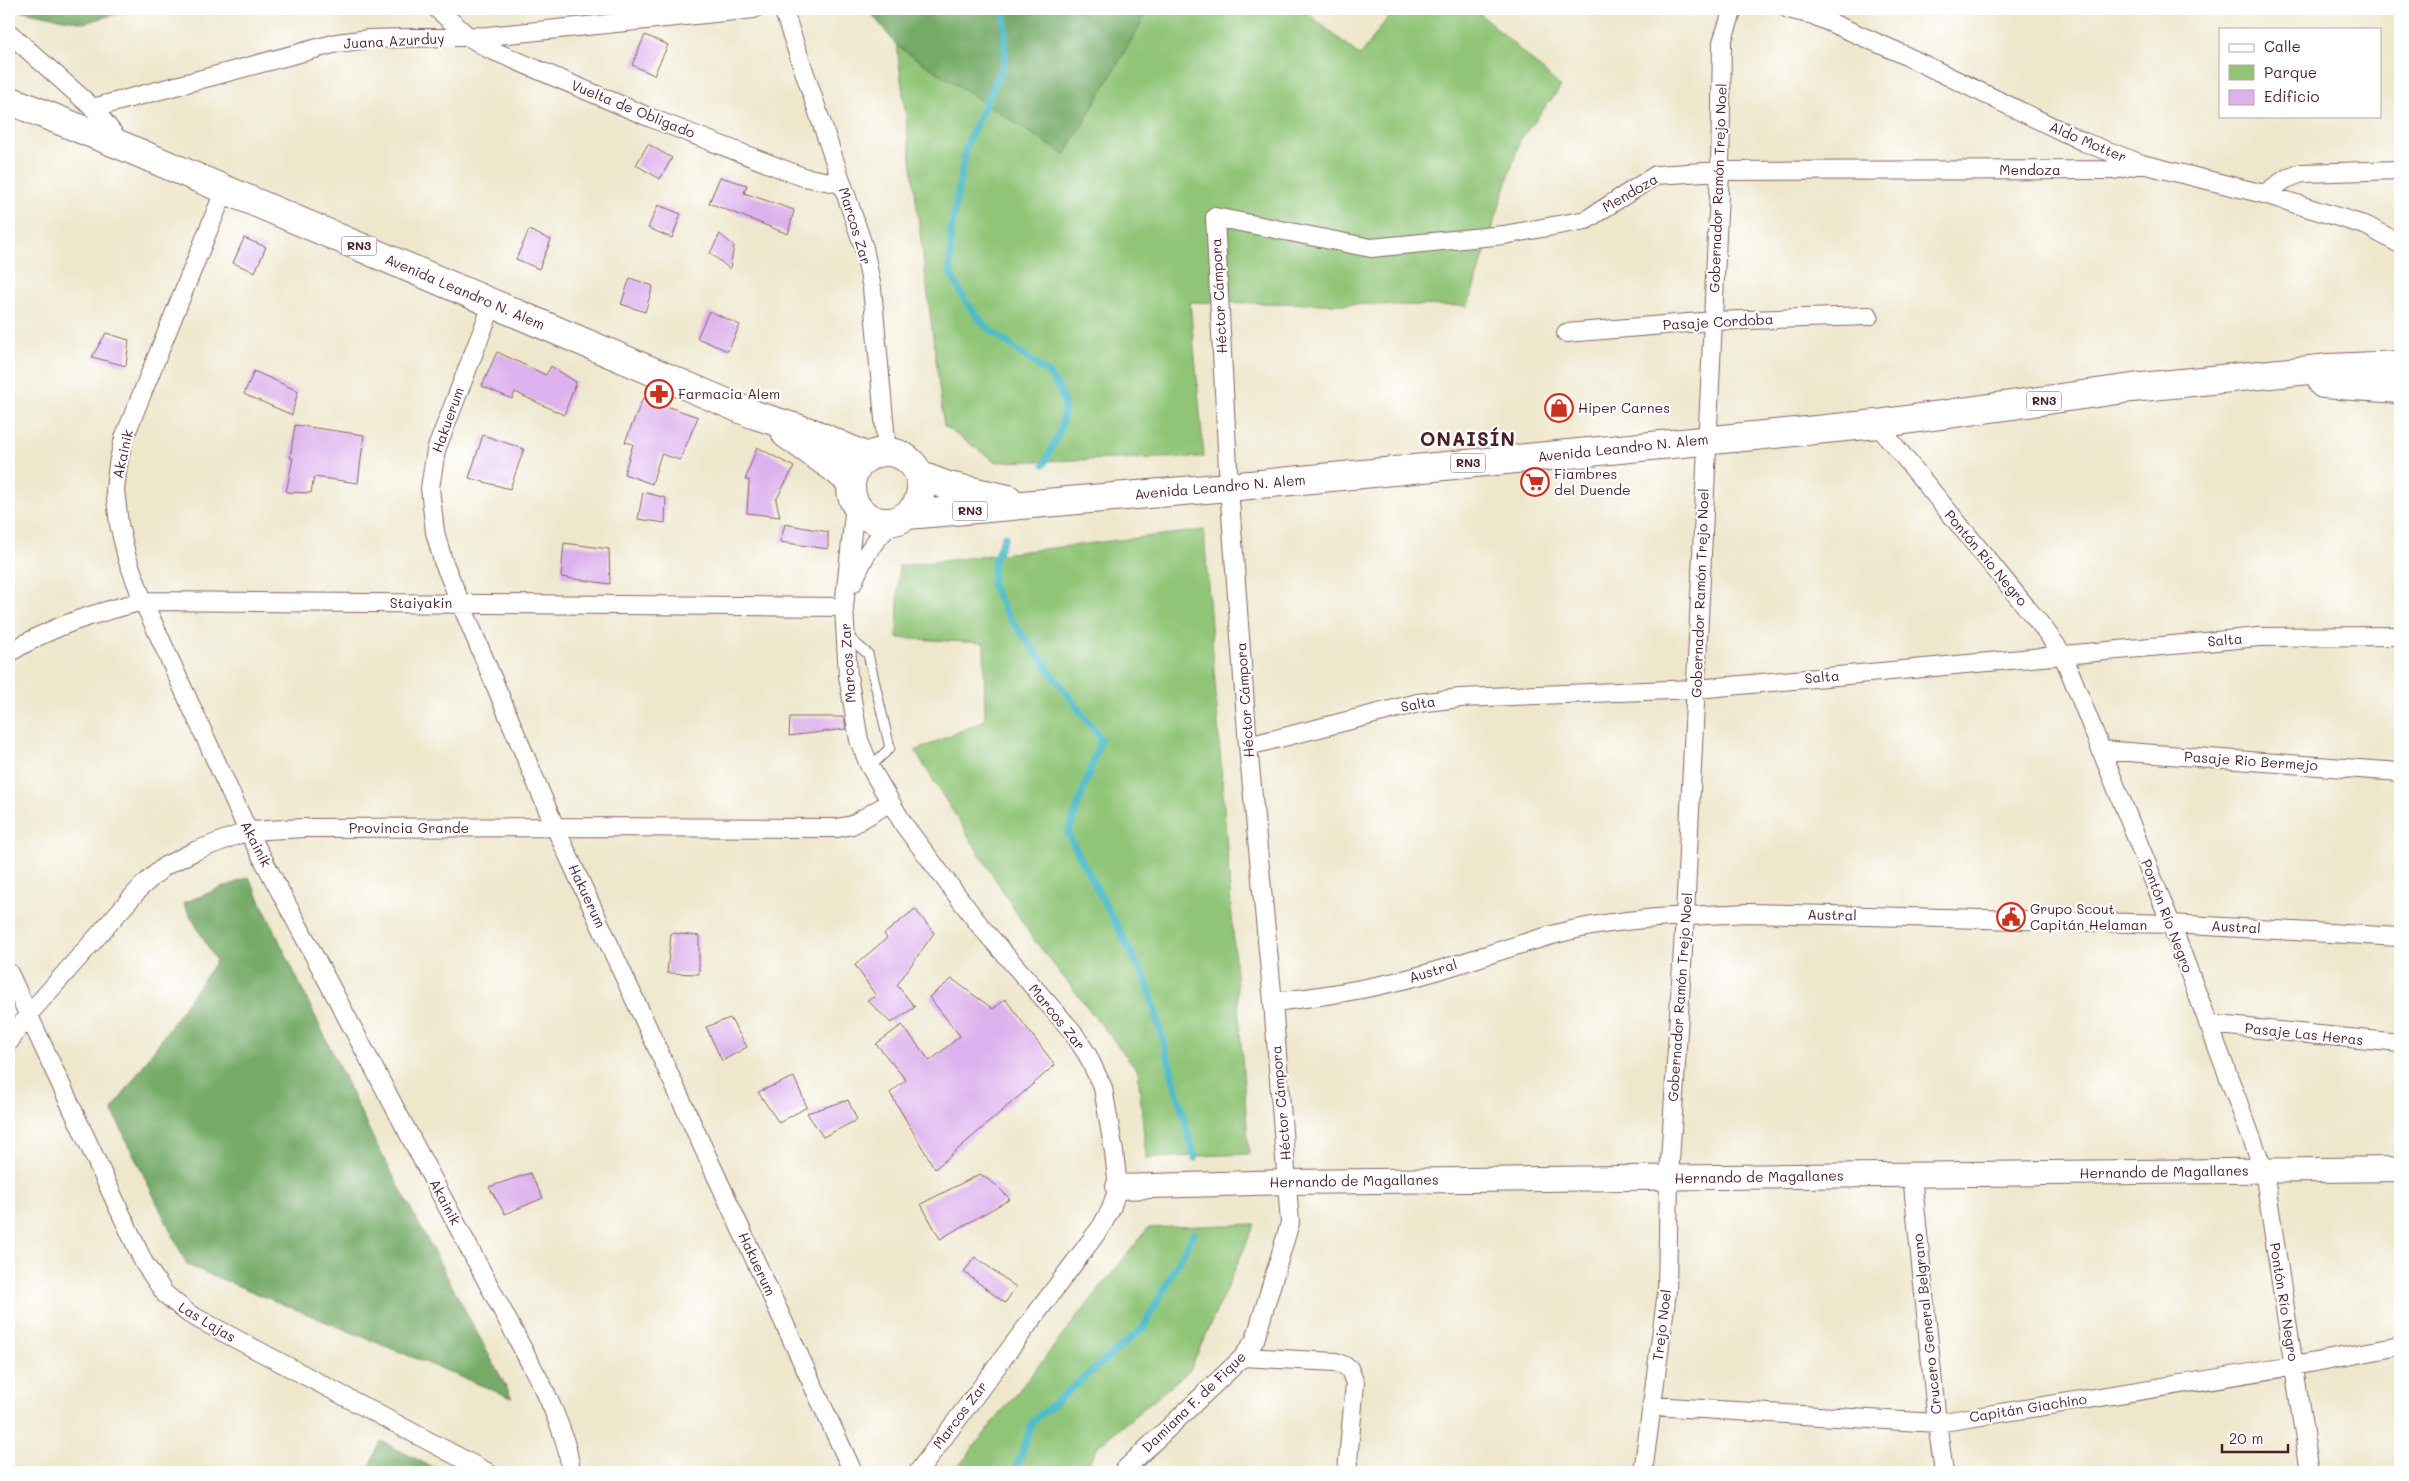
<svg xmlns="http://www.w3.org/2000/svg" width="2409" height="1481" font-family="Mali,sans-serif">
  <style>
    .green { fill: #90c577; stroke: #6d7251 }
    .forest { fill: #74aa68; stroke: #5f644a }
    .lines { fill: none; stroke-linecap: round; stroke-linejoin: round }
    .stream { stroke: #50bcca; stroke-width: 7 }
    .building { fill: #ddb1ed }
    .lane-casing { stroke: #836563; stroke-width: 11 }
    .street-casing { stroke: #836563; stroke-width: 20 }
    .secondary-casing { stroke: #836563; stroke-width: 26 }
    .highway-casing { stroke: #836563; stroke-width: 30 }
    .lane { stroke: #fff; stroke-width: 9 }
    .street { stroke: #fff; stroke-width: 18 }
    .secondary { stroke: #fff; stroke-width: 24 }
    .highway { stroke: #fff; stroke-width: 28 }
    .labels { text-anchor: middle; stroke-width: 4.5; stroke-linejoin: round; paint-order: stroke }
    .shield { fill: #fff; stroke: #80626b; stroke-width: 1 }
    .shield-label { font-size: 12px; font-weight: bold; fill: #4a1f2b }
    .street-label { font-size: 14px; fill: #4a1f2b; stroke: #fff }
    .poi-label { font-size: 14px; fill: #4a1f2b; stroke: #fff; text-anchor: start }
    .district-label { font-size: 19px; font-weight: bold; letter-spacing: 1px; fill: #4a1f2b; stroke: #fff }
  </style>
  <rect width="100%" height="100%" fill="#fff"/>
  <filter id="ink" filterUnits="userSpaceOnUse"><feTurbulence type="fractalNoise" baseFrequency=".02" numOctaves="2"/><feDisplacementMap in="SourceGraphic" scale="10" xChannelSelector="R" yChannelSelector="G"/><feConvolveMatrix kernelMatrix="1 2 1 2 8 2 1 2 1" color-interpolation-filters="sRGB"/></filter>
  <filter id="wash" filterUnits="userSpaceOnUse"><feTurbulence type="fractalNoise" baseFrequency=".0096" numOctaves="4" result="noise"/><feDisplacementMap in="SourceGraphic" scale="20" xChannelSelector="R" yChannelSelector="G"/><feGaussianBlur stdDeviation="1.12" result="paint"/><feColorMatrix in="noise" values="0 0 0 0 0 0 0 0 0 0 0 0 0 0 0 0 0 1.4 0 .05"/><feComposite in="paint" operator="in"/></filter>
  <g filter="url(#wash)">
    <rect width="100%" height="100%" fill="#eee7cc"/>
    <path class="green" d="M1149,9H1303L1360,56L1394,9H1475L1561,87L1520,140L1468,306L1190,302L1204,457L996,462L944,426L897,46L1065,155Z
      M1204,530L1249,1154L1146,1158L1138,1071L1031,936L915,751L985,720L984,643L897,638L899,566Z
      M1255,1224L1190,1370L1098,1446L1084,1472H954L1148,1228Z"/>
    <path class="forest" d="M12,9H135L84,23Z
      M868,9H1149L1065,155L897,46Z
      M249,877L373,1138L512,1398L187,1265L112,1110L216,961L183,903Z
      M381,1441L442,1472H367Z"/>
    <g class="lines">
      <path class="stream" d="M1005,9V62L967,143L951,229L950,272L966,302L985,326L1049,374L1059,389L1065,405L1061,429L1044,464
        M1005,536L994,561L992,585L1006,613L1101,739L1068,834L1148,985L1195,1158
        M1015,1472L1033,1421L1143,1328L1194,1233"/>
    </g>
    <g id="blocks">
      <path class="building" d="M645,35L668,45L654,75L632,65Z
        M648,144L672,158L660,179L636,165Z
        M720,177L747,185L744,193L794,210L788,234L709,203Z
        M658,205L681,214L672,238L648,228Z
        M529,230L551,240L539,269L516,259Z
        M720,234L734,246L730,269L710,253Z
        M244,238L266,247L255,272L233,263Z
        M630,278L653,286L645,312L621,304Z
        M709,311L740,325L728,351L697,338Z
        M106,333L129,340L126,366L92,357Z
        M497,352L546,375L551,366L576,382L564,415L515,392L512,399L482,386Z
        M254,371L298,391L292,415L244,394Z
        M643,398L698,417L680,460L661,454L652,484L624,474L633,444L625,442Z
        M295,425L364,435L358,483L314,477L311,493L286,492L293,458H290Z
        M483,435L524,449L510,489L469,478Z
        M757,447L794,467L776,500L780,517L747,513L749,480H745Z
        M643,492L666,498L665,523L638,519Z
        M785,524L828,532V549L780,542Z
        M564,543L609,549L610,584L561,577Z
        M790,717H844L846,729L789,736Z
        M915,909L934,933L897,985L915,1007L891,1023L867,1000L876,996L855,965L887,938L884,934Z
        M671,933L699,936V974L667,973Z
        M952,979L993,1009L1005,999L1055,1065L935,1169L890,1093L906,1080L876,1044L902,1025L930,1061L960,1036L929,997Z
        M730,1018L747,1047L722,1061L706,1027Z
        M794,1077L807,1107L779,1123L758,1092Z
        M848,1100L857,1120L823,1137L807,1113Z
        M530,1173L543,1198L505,1214L489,1187Z
        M980,1174L996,1185L1010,1199L940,1239L921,1204Z
        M975,1257L1016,1287L1005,1303L964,1272Z"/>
    </g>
  </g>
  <g filter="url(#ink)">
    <use href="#blocks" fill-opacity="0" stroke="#836563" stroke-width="1"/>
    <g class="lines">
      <defs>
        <path id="lane" d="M847,636L868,654L890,748L870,767"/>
        <path id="street" d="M437,9L469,37L489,49L651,118L803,177L842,184
          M783,9L864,248L872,288L887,452
          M1788,9L1813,15L1898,52L2084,142L2142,164L2264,194L2367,226L2400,244
          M9,33L93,108L337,43L369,39L488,36L754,9
          M93,108L121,143
          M225,189L124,438L118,464L115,490L119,524L127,558L143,601L248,831L544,1389C556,1416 568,1442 571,1472
          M2264,194L2286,179L2302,173L2400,170
          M493,303L436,450L430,488L435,532L443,561L555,827L853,1472
          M1566,333L1713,321L1869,316
          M1877,424L2045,630L2063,655L2171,924L2264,1171L2310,1472
          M855,504L844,607L848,676L859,740L870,767L904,825L981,927L1072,1031L1087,1054L1103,1088L1114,1152L1118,1187L1111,1209L1101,1227L918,1472
          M853,583C863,557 874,539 895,521
          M9,653C53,625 93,614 143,601L844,607
          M1248,746L1418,703L1460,698L1697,689L2259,637L2400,636
          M2101,750L2400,772
          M9,973L144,1263L165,1294L189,1314L487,1472
          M1273,1002C1319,997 1363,990 1407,979C1463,965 1516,943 1572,930C1629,917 1691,916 1749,913L2171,924L2400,937
          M2208,1024L2400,1043
          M9,1042L28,1015L141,887L165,866L195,851L248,831L304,828L555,827L837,828L852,825L889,803
          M1912,1175L1937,1423L1944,1472
          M1243,1357L1336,1362L1349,1368L1355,1383L1347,1472
          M1652,1406L1937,1423L2294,1366L2400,1346
          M1122,1472L1243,1357L1255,1340L1290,1223L1273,1002L1248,746L1229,487L1215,217L1371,248L1504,235L1586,220L1656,175L1720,171L2113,170L2142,164
          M1643,1472L1667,1292L1669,1178L1685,916L1720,171L1722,42L1733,9"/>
        <path id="secondary" d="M1118,1187L1287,1182L2400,1169"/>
        <path id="highway" d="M9,100L125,147L755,415L813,433L867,457
          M2323,384L2400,389
          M786,434L834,468L851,482
          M851 487a35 35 0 1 1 70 0a35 35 0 1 1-70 0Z
          M919,475L948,486L1008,499
          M907,515L1229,487L1877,424L2132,388L2329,368L2400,365"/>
      </defs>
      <use href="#lane" class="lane-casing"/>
      <use href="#street" class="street-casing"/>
      <use href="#secondary" class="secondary-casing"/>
      <use href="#highway" class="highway-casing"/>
      <use href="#lane" class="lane"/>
      <use href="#street" class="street"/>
      <use href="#secondary" class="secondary"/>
      <use href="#highway" class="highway"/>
    </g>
  </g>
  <defs>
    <symbol id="pharmacy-ring" viewBox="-11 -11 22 22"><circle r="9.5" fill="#fff" stroke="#c8321e" stroke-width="1.5"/><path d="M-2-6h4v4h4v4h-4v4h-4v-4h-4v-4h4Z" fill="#c8321e"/></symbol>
    <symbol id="shop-ring" viewBox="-11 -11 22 22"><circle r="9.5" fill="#fff" stroke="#c8321e" stroke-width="1.5"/><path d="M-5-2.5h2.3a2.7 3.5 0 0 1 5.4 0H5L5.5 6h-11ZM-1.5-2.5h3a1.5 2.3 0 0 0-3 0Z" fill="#c8321e"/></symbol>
    <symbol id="supermarket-ring" viewBox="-11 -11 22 22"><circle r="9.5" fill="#fff" stroke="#c8321e" stroke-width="1.5"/><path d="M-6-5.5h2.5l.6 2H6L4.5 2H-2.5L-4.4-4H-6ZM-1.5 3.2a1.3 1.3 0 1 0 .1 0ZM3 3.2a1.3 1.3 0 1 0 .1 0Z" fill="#c8321e"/></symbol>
    <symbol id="civic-ring" viewBox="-11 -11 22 22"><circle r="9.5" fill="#fff" stroke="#c8321e" stroke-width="1.5"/><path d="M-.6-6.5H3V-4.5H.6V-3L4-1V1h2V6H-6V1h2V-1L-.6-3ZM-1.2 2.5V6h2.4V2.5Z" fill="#c8321e"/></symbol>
  </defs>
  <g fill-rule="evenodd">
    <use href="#pharmacy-ring" x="643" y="378" width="32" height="32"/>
    <use href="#shop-ring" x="1543" y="392" width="32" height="32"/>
    <use href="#supermarket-ring" x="1519" y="466" width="32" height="32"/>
    <use href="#civic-ring" x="1995" y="901" width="32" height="32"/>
  </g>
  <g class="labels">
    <g class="shield">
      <rect x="341.5" y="236.5" width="35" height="19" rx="4"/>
      <rect x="2026.5" y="391.5" width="35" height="19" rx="4"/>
      <rect x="1450.5" y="453.5" width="35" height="19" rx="4"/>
      <rect x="952.5" y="501.5" width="35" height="19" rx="4"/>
    </g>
    <g class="shield-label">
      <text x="359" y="250">RN3</text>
      <text x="2044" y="405">RN3</text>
      <text x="1468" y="467">RN3</text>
      <text x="970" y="515">RN3</text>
    </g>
    <g class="street-label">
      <text transform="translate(394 41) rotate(-3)" y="5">Juana Azurduy</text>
      <text transform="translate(633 109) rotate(22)" y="5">Vuelta de Obligado</text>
      <text transform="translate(2088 142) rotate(23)" y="5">Aldo Motter</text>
      <text x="2030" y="175">Mendoza</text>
      <text transform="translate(1718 188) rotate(-88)" y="5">Gobernador Ramón Trejo Noel</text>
      <text transform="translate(1630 193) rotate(-30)" y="5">Mendoza</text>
      <text transform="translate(855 226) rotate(73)" y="5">Marcos Zar</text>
      <text transform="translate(465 292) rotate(23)" y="5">Avenida Leandro N. Alem</text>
      <text transform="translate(1219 296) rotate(-93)" y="5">Héctor Cámpora</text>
      <text transform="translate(1718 322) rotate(-3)" y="5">Pasaje Cordoba</text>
      <text transform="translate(448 420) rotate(-70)" y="5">Hakuerum</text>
      <text transform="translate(1623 448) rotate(-6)" y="5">Avenida Leandro N. Alem</text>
      <text transform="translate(123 454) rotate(-77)" y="5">Akainik</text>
      <text transform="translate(1220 487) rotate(-5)" y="5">Avenida Leandro N. Alem</text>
      <text transform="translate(1986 558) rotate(50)" y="5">Pontón Río Negro</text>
      <text transform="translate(1700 593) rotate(-88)" y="5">Gobernador Ramón Trejo Noel</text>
      <text x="421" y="608">Staiyakin</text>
      <text transform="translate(2225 640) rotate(-5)" y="5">Salta</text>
      <text transform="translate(848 663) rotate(-94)" y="5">Marcos Zar</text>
      <text transform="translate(1822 677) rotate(-5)" y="5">Salta</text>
      <text transform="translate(1245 700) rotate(-94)" y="5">Héctor Cámpora</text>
      <text transform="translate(1418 704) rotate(-10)" y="5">Salta</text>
      <text transform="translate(2251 761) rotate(4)" y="5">Pasaje Rio Bermejo</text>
      <text x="409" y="833">Provincia Grande</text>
      <text transform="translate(256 844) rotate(63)" y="5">Akainik</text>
      <text transform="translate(587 896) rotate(65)" y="5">Hakuerum</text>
      <text transform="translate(1832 915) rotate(1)" y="5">Austral</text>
      <text transform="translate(2167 916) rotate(69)" y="5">Pontón Río Negro</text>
      <text transform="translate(2236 927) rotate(3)" y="5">Austral</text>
      <text transform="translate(1433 971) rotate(-17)" y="5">Austral</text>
      <text transform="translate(1680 997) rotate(-86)" y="5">Gobernador Ramón Trejo Noel</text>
      <text transform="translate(1057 1017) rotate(51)" y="5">Marcos Zar</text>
      <text transform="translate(2304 1034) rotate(6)" y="5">Pasaje Las Heras</text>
      <text transform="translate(1281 1103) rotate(-95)" y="5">Héctor Cámpora</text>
      <text transform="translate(2164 1172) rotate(-1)" y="5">Hernando de Magallanes</text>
      <text transform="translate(1759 1177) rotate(-1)" y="5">Hernando de Magallanes</text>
      <text transform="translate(1354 1181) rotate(-1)" y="5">Hernando de Magallanes</text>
      <text transform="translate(445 1202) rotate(62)" y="5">Akainik</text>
      <text transform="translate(757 1264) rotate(65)" y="5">Hakuerum</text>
      <text transform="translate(2284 1302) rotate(81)" y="5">Pontón Río Negro</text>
      <text transform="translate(207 1322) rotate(31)" y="5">Las Lajas</text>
      <text transform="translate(1927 1324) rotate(-96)" y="5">Crucero General Belgrano</text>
      <text transform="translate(1662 1325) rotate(-83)" y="5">Trejo Noel</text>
      <text transform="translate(1194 1402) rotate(-44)" y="5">Damiana F. de Fique</text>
      <text transform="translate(2028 1408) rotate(-9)" y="5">Capitán Giachino</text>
      <text transform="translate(960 1415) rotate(-53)" y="5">Marcos Zar</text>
    </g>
    <g class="poi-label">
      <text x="678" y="399">Farmacia Alem</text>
      <text x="1578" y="413">Hiper Carnes</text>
      <text x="1554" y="479">Fiambres<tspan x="1554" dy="16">del Duende</tspan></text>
      <text x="2030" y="914">Grupo Scout<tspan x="2030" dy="16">Capitán Helaman</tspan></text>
    </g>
    <g class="district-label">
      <text x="1468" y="446">ONAISÍN</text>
    </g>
  </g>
  <rect width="2409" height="1481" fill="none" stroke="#fff" stroke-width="30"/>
  <rect x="2219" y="28" width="162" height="90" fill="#ffffff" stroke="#b7a5aa"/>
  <rect x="2229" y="44" width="25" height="8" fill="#ffffff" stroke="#b7a5aa"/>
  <text x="2264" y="52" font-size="15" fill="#4a1f2b">Calle</text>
  <rect x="2229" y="65" width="25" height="15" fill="#90c577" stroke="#b7a5aa"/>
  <text x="2264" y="78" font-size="15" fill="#4a1f2b">Parque</text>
  <rect x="2229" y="90" width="25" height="15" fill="#ddb1ed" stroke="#b7a5aa"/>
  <text x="2264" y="102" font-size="15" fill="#4a1f2b">Edificio</text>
  <path d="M2222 1444v8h66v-8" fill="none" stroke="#4a1f2b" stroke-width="2.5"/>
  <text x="2229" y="1444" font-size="15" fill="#4a1f2b" stroke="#ffffff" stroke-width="4" paint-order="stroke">20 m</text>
</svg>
